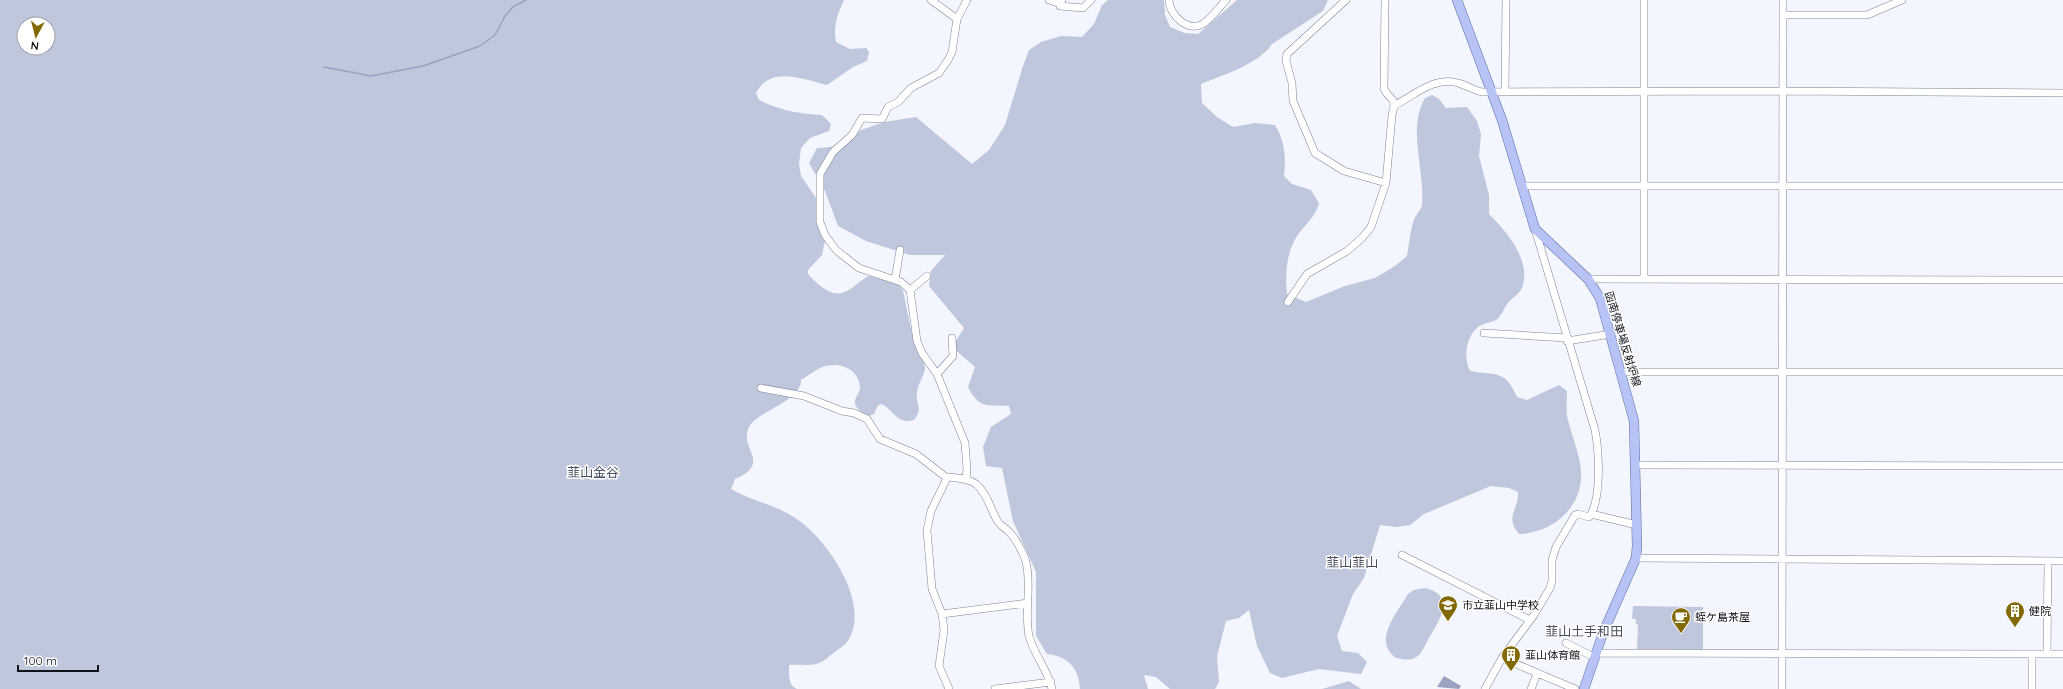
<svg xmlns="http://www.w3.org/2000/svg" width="2063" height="689" font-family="Quicksand,'Noto Sans JP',sans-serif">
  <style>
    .green { fill: #bfc7dd; fill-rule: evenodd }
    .water { fill: #99a2bf }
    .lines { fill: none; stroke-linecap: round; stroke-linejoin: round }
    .stream { stroke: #99a2bf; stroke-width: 1.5 }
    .minor-casing { stroke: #7d8395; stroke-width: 8 }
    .major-casing { stroke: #5c6ba3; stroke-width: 10 }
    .minor { stroke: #fff; stroke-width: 7 }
    .major { stroke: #b6c3f4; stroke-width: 9 }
    .labels { text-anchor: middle; stroke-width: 3; stroke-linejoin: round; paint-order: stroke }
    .street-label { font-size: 11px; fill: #101219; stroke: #fff }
    .poi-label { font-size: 11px; fill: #101219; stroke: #fff; text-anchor: start }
    .quarter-label { font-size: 13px; fill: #4a5060; stroke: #fff }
  </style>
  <rect width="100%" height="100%" fill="#f3f6fe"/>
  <path class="green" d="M0,0H844C837,15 833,26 836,42L850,49L866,48L869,52L867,61L853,67L827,85C803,79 770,65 756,93L759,100C780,110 799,114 822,115L831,124L829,131L810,138L801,148L799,164L801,176L816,198L825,241L822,255L808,270V274C817,284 831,298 845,292C854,288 860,280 869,276L898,284L903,291C907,307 909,326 915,342C917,350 925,360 925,368C924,377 918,383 917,392C915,405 924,408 914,420C898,425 894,411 882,404L878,405L874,414L869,416C864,414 857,410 855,404C854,397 860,394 860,387C859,368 838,361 822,367C815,370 808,376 801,380C801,402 757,411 749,427C738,449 773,462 735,479L731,489C751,501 773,504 792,516C824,534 871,601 849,639C847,644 840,648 836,651C830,655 823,663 816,664C807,666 798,664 789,665C789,675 788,685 797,689H0ZM24,24H48V48H24Z
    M1108,0H1164L1165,15L1170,27L1185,33L1198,34L1237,0H1328L1323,11L1272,44C1259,64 1223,75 1201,84L1202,103L1217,117L1233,127L1255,123L1275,125C1285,141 1286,158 1284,176L1292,184L1311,190L1319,203C1315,218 1305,224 1297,236C1286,253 1285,275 1287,294L1306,302L1345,286L1375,278L1395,266L1407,256C1409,244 1410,231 1414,220C1416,214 1422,209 1422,204C1425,170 1407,129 1425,98L1432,95L1439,99L1446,108L1467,107L1477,121L1481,134L1479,156L1489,195V214C1506,231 1530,258 1523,285C1521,293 1513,297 1508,303C1504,308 1501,317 1496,320C1490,323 1483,323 1478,327C1466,337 1463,357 1470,371C1496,376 1505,369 1517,397L1527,400L1559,385L1567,391C1567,399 1566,408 1567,416C1571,435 1580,453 1581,472C1583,508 1552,533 1519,534C1504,515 1519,511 1518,492L1509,488L1491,486L1424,514L1410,525L1396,527L1380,525L1364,578L1353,594L1337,636L1342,651L1358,653L1367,662L1361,674L1319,669L1282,678L1270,673L1257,646L1249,610L1239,618L1226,621L1217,657L1219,682L1215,689H1170L1156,677L1144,675L1148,689H1080C1079,668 1068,656 1047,654L1036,636V572L1013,521L1002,468L986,466L983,447L991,427L1011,414L1009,406C987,405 979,409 968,387L975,367L952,347L964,328L929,286L931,271L945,255H910L866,241L838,226L825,191L809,163L817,148L843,146L861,130L884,122L916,117L972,164L989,150L1005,125L1022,69L1029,50L1041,42L1061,36L1082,37L1094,24L1102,5Z
    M1425,588C1456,595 1440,620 1429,638C1425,645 1422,654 1415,658C1409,661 1402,659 1396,658C1372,641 1397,613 1408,594L1414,590Z
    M1633,606L1703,607V650L1637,649L1638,625L1636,624V619H1632Z
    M1349,681L1361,689H1322Z"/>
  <path class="water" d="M1444,676L1461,686L1459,689L1437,687Z"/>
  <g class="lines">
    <path class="stream" d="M324,67L371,76L423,66L480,46L495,35L505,16L513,7L526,0"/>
    <defs>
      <path id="minor" d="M931,0L957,19
        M1049,0L1061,4
        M1062,0L1060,6L1083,8L1091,0
        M1169,0C1169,15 1189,34 1204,23C1213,17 1219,7 1226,0
        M1346,0L1287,54L1286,61L1292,83L1293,101L1315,153L1344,171L1386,183
        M1783,15H1867L1902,0
        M1505,91L1506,0
        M1395,105C1415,95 1434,76 1458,83C1466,85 1473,90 1482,92L1783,91L2063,93
        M1521,186H2063
        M1588,279L2063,280
        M1644,279V0
        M895,280L900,250
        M910,290L927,276
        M1288,302L1307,274L1347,251L1362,238L1371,227L1386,183L1392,115C1397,95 1392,104 1384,89L1385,0
        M1484,333L1567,338
        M1567,341L1611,334
        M1622,372H2063
        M937,374L953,356L952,338
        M761,388L804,396L842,411L854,413L867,419L880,439L916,454L947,478
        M1636,465L2063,466
        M947,478L949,477C958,478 968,478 976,484C987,493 990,508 997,520C1000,526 1006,528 1010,533C1016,539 1024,554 1026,562C1032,587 1024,611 1029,636C1034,655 1048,670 1052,689
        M947,478L931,511L927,530L932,589L942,614L944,630L939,666L949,689
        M966,479L967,469L965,443L937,374L922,353L917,341L910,290L901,282L859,268L846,258L836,250L825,235L820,222V174L833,152L852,135L862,118L882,119L888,107L898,102L911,88L939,73L948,60L952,52L957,19L967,0
        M1591,514L1637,525
        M1402,555L1530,620
        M1636,558L2063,561
        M942,614L1028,603
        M1566,643L1594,657
        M1596,653L2063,654
        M2047,654L2048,561
        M1502,658L1575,689
        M995,689L1051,682
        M1485,689L1502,658L1534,615L1550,588L1552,581V560L1556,547L1575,515L1578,514L1589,517C1602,500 1599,451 1595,430L1535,229
        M1531,689L1537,674
        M1782,689L1783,0
        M2032,689V655"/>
      <path id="major" d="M1457,0L1502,120L1535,229L1588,279L1600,298L1634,421L1637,546L1636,558L1603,633L1584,689"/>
    </defs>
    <use href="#minor" class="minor-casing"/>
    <use href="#major" class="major-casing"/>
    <use href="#minor" class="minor"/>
    <use href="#major" class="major"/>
  </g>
  <defs>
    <symbol id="school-pin" viewBox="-11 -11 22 30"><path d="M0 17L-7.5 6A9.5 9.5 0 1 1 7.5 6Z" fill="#836902" stroke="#fff"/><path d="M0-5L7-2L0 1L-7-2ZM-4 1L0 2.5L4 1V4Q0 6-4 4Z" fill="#fff"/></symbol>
    <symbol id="building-pin" viewBox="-11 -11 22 30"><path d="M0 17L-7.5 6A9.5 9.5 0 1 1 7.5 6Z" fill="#836902" stroke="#fff"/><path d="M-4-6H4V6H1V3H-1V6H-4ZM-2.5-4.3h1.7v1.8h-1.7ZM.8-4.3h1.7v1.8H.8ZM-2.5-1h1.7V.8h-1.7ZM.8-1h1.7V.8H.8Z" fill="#fff"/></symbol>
    <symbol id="cafe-pin" viewBox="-11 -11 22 30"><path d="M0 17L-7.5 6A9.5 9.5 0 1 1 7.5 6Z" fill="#836902" stroke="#fff"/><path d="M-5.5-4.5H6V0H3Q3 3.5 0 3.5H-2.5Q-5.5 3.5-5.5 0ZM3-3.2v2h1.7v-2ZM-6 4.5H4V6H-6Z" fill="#fff"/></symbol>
  </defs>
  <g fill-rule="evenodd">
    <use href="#school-pin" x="1437" y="594" width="22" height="30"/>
    <use href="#building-pin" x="2004" y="600" width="22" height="30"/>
    <use href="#cafe-pin" x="1670" y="606" width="22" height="30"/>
    <use href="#building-pin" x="1500" y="644" width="22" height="30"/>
  </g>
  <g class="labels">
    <g class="street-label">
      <text transform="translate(1623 339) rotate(73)" y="4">函南停車場反射炉線</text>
    </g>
    <g class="poi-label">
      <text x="1462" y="609">市立韮山中学校</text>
      <text x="2029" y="615">健院</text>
      <text x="1695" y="621">蛭ケ島茶屋</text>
      <text x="1525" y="659">韮山体育館</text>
    </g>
    <g class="quarter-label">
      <text x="593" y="477">韮山金谷</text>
      <text x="1352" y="567">韮山韮山</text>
      <text x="1584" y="636">韮山土手和田</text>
    </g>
  </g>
  <g transform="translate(36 36) rotate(187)"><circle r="19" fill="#ffffff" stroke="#9fa0a3"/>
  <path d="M0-3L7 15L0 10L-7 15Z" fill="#836902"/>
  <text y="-6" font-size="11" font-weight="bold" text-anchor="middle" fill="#101219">N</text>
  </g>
  <path d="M18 665v6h80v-6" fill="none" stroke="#101219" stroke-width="2"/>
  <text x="24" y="665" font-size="12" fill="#101219" stroke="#ffffff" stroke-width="3" paint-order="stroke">100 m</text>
</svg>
